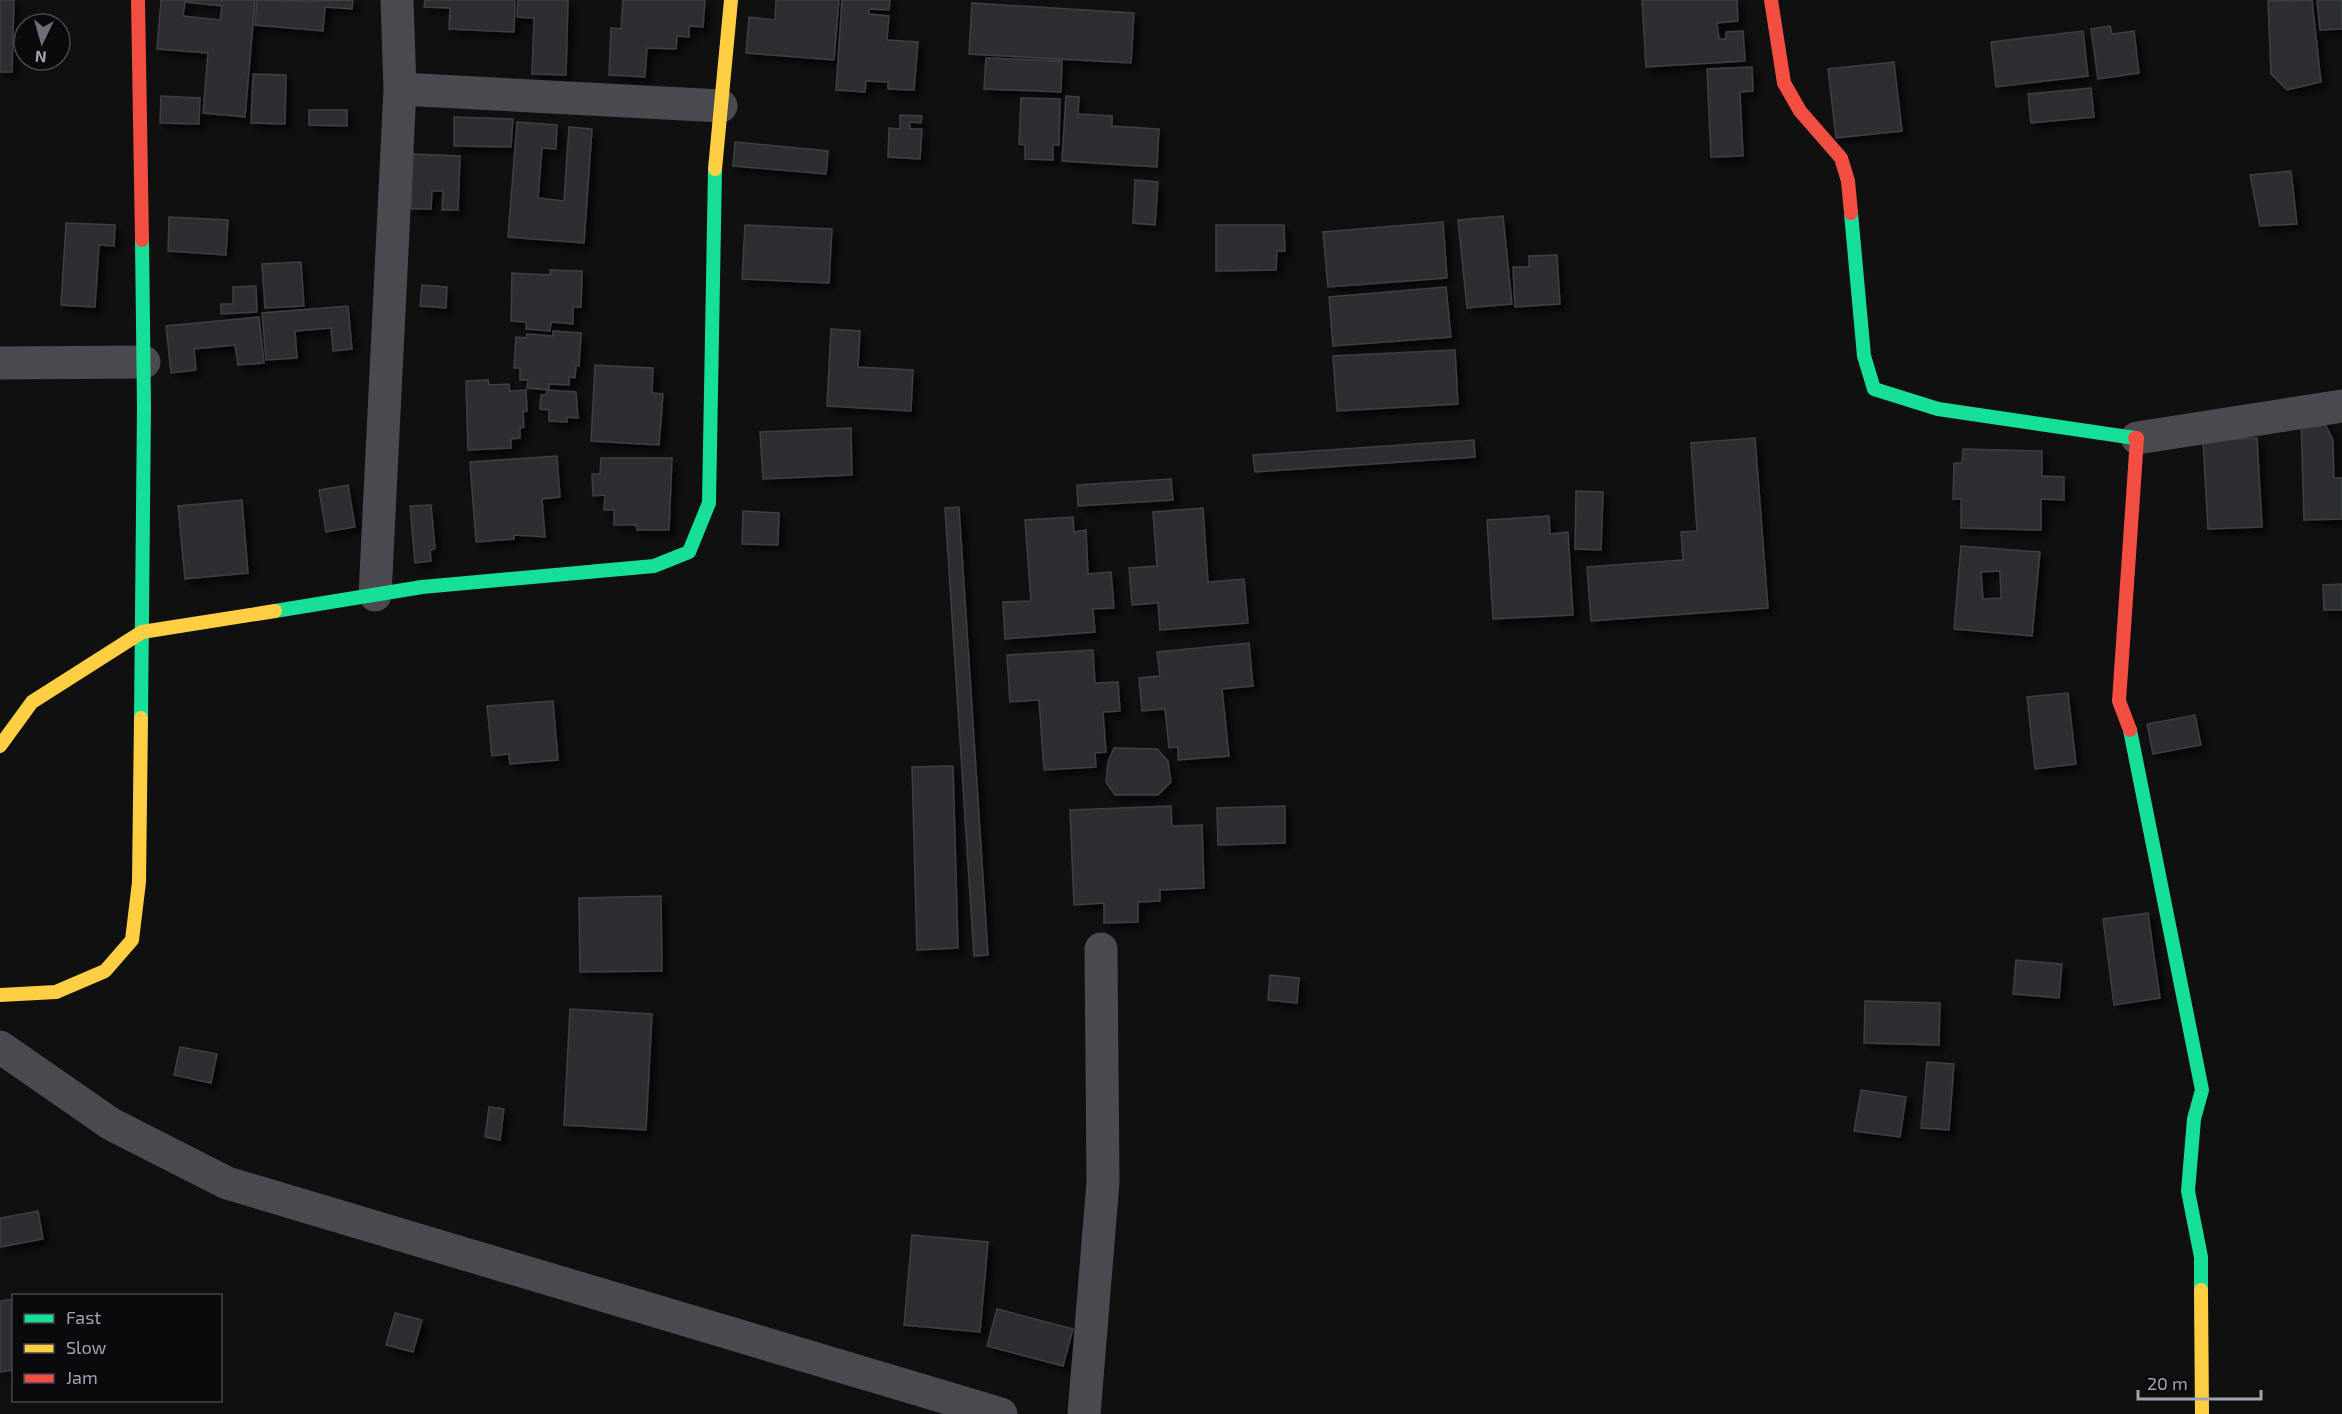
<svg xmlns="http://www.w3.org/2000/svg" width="2342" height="1414" font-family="'Exo 2',sans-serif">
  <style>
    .building { fill: #2d2e30; stroke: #3e3f44; stroke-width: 1.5; fill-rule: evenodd; filter: url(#shadow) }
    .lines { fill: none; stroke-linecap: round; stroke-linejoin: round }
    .street { stroke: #4a4a50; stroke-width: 33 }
    .fast { stroke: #16e098; stroke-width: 14 }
    .slow { stroke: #ffcf43; stroke-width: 14 }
    .jam { stroke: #f24e42; stroke-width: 14 }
  </style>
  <defs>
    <filter id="shadow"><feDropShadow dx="5.5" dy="5.5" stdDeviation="3" flood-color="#0009"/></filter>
  </defs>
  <rect width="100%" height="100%" fill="#101010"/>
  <path class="building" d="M0,0H14L12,72H0Z
    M161,0H255L245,117L203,113L208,53L157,49ZM185,2L222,6L220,20L183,16Z
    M257,0L309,1L353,0L352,9L325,7L323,31L255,25Z
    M425,0H515L514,32L449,29L450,8L424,7Z
    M518,0H568L566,75L532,74L534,18L517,17Z
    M623,0H705L703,27L689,26V37L677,36L676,49L647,48L645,77L609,75L611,28L621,29Z
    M776,0H839L834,60L746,53L749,17L775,20Z
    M842,0H890L889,10L869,9V14L889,16L887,40L918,42L914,90L888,89V82L866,81L865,92L836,90Z
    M1642,0H1737L1738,21L1717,23L1719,39H1726V32L1743,31L1745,61L1646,67Z
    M2312,0L2321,82L2287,90L2271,74L2268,1Z
    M2317,0H2342V29L2320,30Z
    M972,3L1134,13L1131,63L969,54Z
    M2110,26L2112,34L2134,31L2139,73L2098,79L2091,29Z
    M2083,31L2088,76L1996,87L1991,42Z
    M986,58L1062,61L1061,92L984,89Z
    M1894,62L1902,131L1836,138L1828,69Z
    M1752,67L1753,91L1740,92L1743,156L1711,157L1707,69Z
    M253,74L286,75L285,124L251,123Z
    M2091,88L2094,117L2031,123L2028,94Z
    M161,96L200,98L199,124L160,123Z
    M1066,96L1079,97L1078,114L1112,116V126L1159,129L1157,167L1062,161Z
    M1021,98L1060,99L1059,145H1053V160L1025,159V145L1019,144Z
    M309,110H347V126L309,125Z
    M900,115L922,116L921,123L910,122V129H922L920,159L888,157L889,128L900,129Z
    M454,117L513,119L511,147L454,146Z
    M517,122L557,125L556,149L542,148L538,198L564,201L569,127L592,129L584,243L508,237Z
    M735,142L828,151L826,174L733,166Z
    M413,154L460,156L458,210H442L443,191H432L431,209H411Z
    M2291,171L2297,224L2260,226L2250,175Z
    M1135,180L1158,182L1155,225L1133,223Z
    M1503,216L1512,304L1467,308L1458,220Z
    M169,217L228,220L226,255L168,251Z
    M1443,222L1447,278L1328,287L1323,232Z
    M66,223L115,225L114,246L99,245L95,307L61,305Z
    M745,225L832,229L829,283L742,279Z
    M1216,225H1284L1285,251H1277L1276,270L1216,271Z
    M1557,255L1560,304L1515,307L1513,267H1529V256Z
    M301,262L304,306L265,308L262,264Z
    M550,270L582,271L581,307H573V324L551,322L550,331L526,329V322L511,321L512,273L550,275Z
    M422,285L447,287L446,308L420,306Z
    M256,286L257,312L221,314V304H233V287Z
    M1446,287L1451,337L1333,346L1329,297Z
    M348,306L352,349L333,351L331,328L295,331L297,358L266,360L262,313Z
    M259,317L264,363L238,365L235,345L194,349L196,370L171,373L166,326Z
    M831,329L860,331L858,367L913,370L911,411L827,406Z
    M553,331L581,333L579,366H576L575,378L569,377V385L549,384V390L527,388L528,380H520V368H514L516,337L526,338L527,334L553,336Z
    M1455,350L1458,404L1337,411L1333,356Z
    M595,365L653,368L652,393L663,394L659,445L591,441Z
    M488,380L489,385L509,384L510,391L526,390L527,411L523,412L524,427L520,428V438L511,439V448L468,450L466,381Z
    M547,390L576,392L578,418L567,417V422L549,421V410L540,409L541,395H546Z
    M2321,416L2333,440L2334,478H2342V519L2304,520L2301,417Z
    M851,428L852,475L763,479L760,432Z
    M1755,438L1768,608L1591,621L1587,567L1683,560L1681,532L1697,531L1691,443Z
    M2257,438L2262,527L2208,529L2203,441Z
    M1474,440L1475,457L1255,472L1253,455Z
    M1963,449L2042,451V476L2064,477V500L2041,499V530L1961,528V499H1953L1954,463H1962Z
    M557,456L560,497L542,499L545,537L514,535V539L476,542L470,462Z
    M601,458H672L669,530H637L636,525H614V510H604L605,495L593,496L592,474H600Z
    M1171,479L1173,500L1078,506L1077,485Z
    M348,485L355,527L326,532L319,490Z
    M1576,491L1603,492L1601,550L1575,549Z
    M242,500L248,573L185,579L178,506Z
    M431,505L435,549L430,550L431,561L415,563L410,506Z
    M959,507L988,955L974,956L945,508Z
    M1203,508L1208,582L1244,579L1248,623L1160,630L1158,603L1132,605L1129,568L1157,566L1153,512Z
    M743,511L779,513L778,545L742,544Z
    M1549,516L1550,534L1568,532L1573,615L1493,619L1487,520Z
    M1073,517L1074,532L1086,530L1088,574L1111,572L1114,608L1093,609L1095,632L1005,639L1003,602L1031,601L1025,520Z
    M1961,546L2040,552L2032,636L1954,629ZM2000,571L2001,598L1983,599L1981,572Z
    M2342,584V610H2324L2323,585Z
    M1249,643L1253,686L1222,689L1229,756L1178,760V747L1169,748L1165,709L1142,711L1139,678L1160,676L1157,652Z
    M1093,650L1095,683L1118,682L1120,711L1103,712L1106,752L1095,753L1096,767L1044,770L1039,700L1010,702L1007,655Z
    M2068,693L2076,764L2035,769L2027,697Z
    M553,701L558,760L510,764L509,754L492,756L487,706Z
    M2195,715L2201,745L2153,754L2147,724Z
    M1114,748L1157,749L1168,761L1171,782L1158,795H1115L1106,782L1108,762Z
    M953,766L958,948L917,950L912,767Z
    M1171,806L1172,826L1202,825L1204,888L1160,890V901L1138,902V922L1104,923V903L1074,905L1070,810Z
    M1285,806V843L1218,845L1217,808Z
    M661,896L662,971L580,972L579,898Z
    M2148,913L2160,998L2114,1005L2103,919Z
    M2016,960L2062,964L2059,998L2013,994Z
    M1270,975L1299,978L1297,1003L1268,1000Z
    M1865,1001L1940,1003L1939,1045L1864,1043Z
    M570,1009L652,1014L646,1130L564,1125Z
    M180,1047L217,1054L211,1083L174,1075Z
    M1927,1062L1954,1064L1949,1130L1921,1128Z
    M1861,1090L1906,1097L1900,1137L1854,1131Z
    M489,1107L504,1109L500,1140L485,1137Z
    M38,1211L43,1239L0,1247V1218Z
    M912,1235L988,1242L980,1332L904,1325Z
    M14,1299V1370L0,1372V1301Z
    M997,1309L1073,1329L1063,1366L987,1346Z
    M395,1313L422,1320L413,1352L386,1345Z"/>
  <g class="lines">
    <path class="street" d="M400,89L721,106
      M0,363L144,362
      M2137,438L2342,406
      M375,595L400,89L397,0
      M0,1047L111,1124L227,1183L1001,1414
      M1084,1414L1103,1182L1101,949"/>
    <path class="fast" d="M1851,213L1864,356L1874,389L1938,409L2135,438
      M275,611L422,587L654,566L689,552L709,503L715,169
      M141,718L144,407L142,240
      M2130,730L2202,1090L2194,1119L2188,1191L2201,1257V1290"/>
    <path class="slow" d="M715,169L731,0
      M0,746L32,702L142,632L275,611
      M0,995L56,992L105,971L132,940L139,882L141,718
      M2201,1290L2202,1414"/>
    <path class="jam" d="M138,0L142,240
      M1771,0L1784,83L1800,111L1841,158L1848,181L1851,213
      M2130,730L2119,701L2137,438H2135"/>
  </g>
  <rect x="12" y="1294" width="210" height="108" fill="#0a0a0c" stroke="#46474f" stroke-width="1.5"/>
  <rect x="24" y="1314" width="30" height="9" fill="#16e098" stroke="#46474f" stroke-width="1.5"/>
  <text x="66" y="1324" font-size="18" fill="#9fa3b3">Fast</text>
  <rect x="24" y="1344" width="30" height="9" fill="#ffcf43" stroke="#46474f" stroke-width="1.5"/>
  <text x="66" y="1354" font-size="18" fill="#9fa3b3">Slow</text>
  <rect x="24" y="1374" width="30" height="9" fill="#f24e42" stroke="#46474f" stroke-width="1.5"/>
  <text x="66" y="1384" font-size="18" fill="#9fa3b3">Jam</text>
  <g transform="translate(42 42) rotate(185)"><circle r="28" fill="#0a0a0c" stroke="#46474f" stroke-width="1.5"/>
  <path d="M0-4.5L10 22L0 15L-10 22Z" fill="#6d707a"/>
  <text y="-9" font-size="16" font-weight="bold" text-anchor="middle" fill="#9fa3b3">N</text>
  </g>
  <path d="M2138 1390v9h123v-9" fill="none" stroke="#9fa3b3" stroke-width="3"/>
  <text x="2147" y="1390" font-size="18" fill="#9fa3b3" stroke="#0a0a0c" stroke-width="4.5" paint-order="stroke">20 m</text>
</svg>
